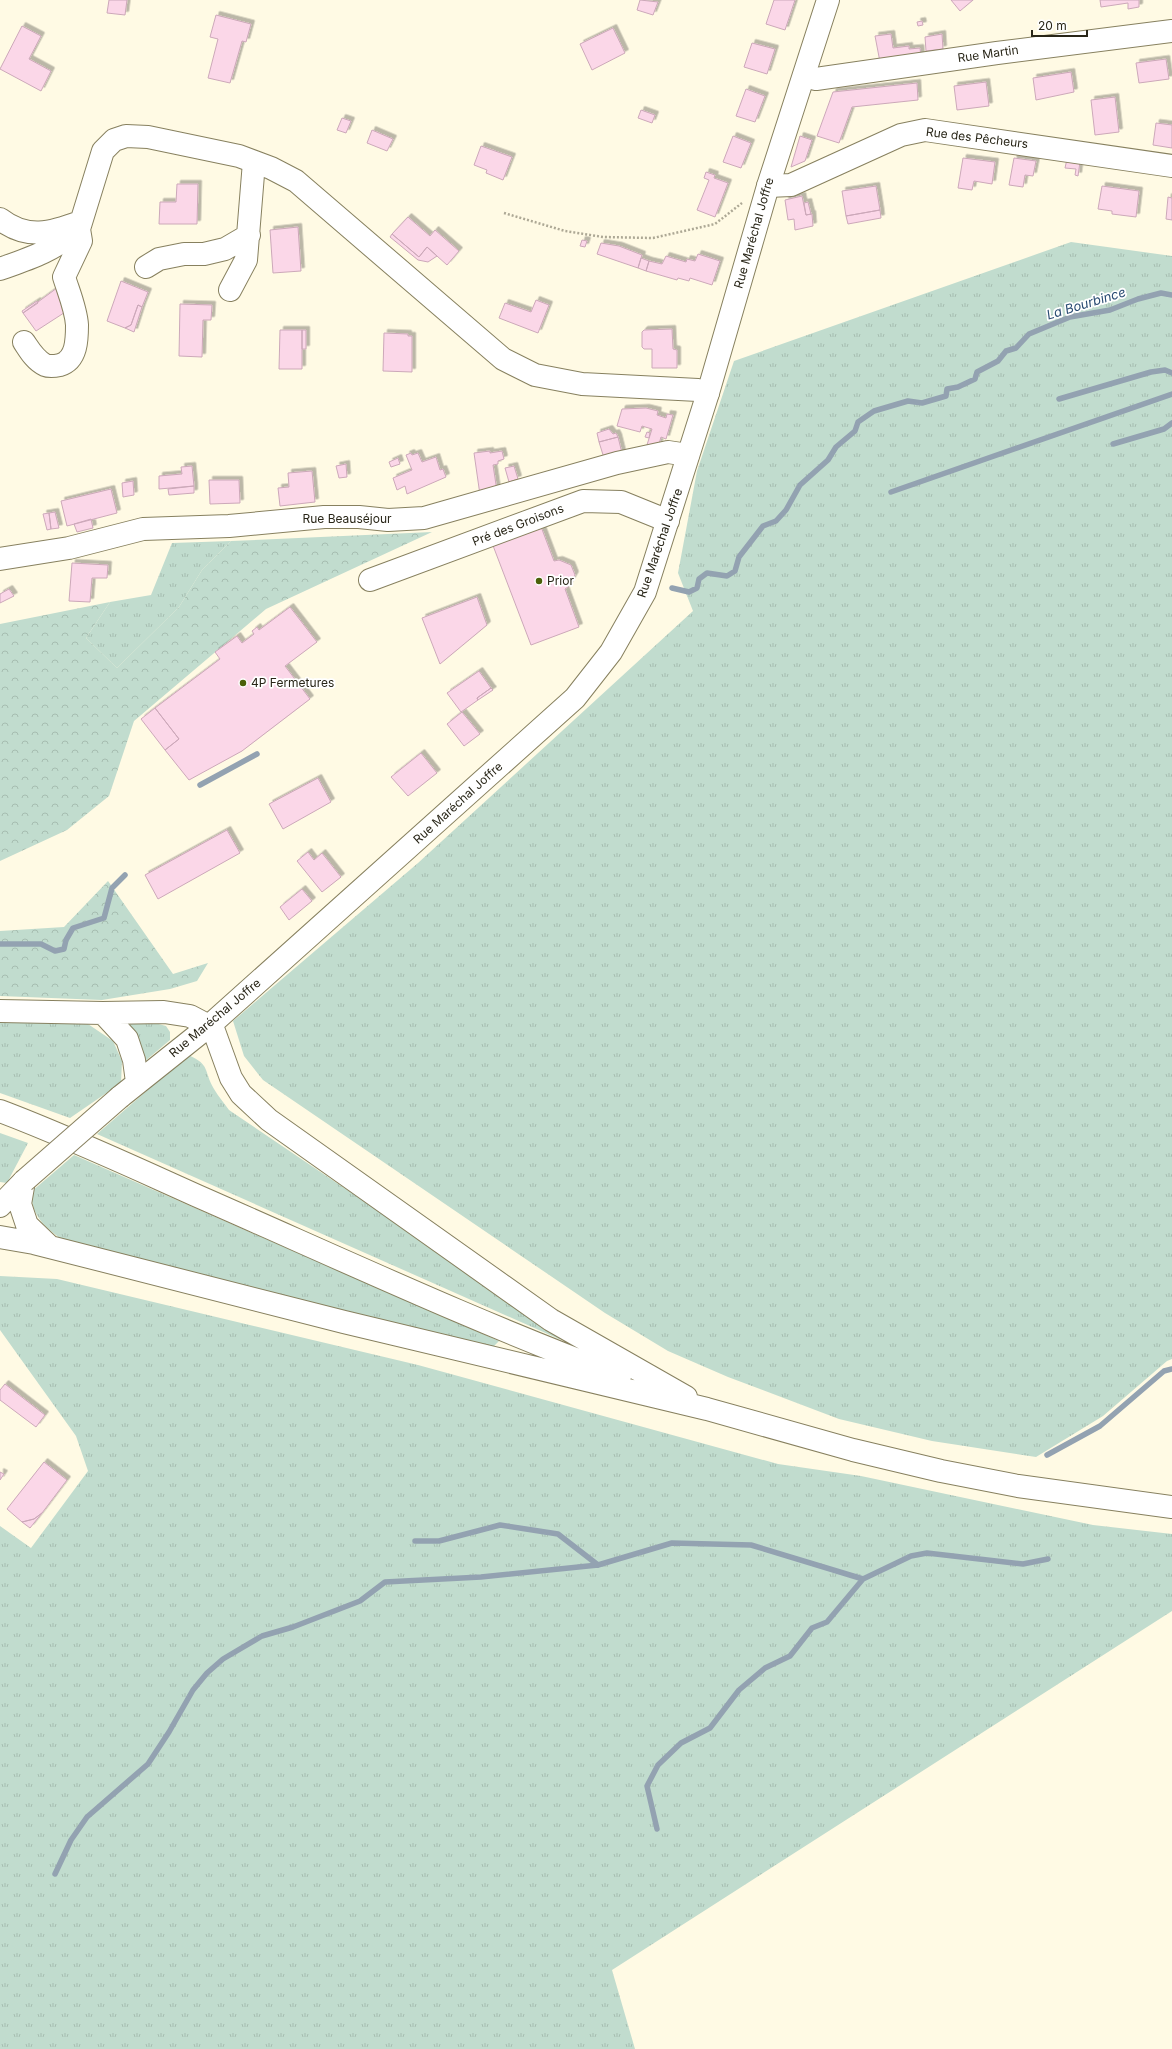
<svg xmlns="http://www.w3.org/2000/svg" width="1172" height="2049" font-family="Inter,sans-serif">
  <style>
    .grass { fill: url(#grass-tufts) }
    .forest { fill: url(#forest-crowns) }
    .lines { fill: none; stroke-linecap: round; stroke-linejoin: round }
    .stream { stroke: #93a2b1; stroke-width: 5.5 }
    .building { fill: #fbd7e8; stroke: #cca8b9; filter: url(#shadow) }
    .minor-casing { stroke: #87805f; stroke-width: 24 }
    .major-casing { stroke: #87805f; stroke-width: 24 }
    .path { stroke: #ada895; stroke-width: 2.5; stroke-dasharray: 2 2; stroke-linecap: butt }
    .minor { stroke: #fff; stroke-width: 22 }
    .major { stroke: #fff; stroke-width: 22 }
    .major-bridge-casing { stroke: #87805f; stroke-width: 24; stroke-linecap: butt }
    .major-bridge { stroke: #fff; stroke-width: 22 }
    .poi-dot { fill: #4b6009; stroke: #fff; stroke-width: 1.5 }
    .labels { text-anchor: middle; stroke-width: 3.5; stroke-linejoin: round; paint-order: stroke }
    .street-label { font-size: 12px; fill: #292618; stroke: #fff }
    .poi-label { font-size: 12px; fill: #292618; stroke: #fff; text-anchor: start }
    .water-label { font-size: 13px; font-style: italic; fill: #294b72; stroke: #fff }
  </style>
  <defs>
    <pattern id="grass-tufts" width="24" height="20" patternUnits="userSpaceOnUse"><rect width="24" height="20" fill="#c1dcce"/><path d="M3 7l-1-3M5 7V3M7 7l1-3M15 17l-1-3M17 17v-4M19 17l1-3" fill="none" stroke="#a6bdb0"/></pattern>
    <pattern id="forest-crowns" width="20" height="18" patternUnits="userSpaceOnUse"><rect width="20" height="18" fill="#c1dcce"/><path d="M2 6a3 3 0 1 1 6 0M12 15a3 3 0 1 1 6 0" fill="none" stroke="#a6bdb0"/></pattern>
    <filter id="shadow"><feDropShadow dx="3.5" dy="-3.5" stdDeviation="0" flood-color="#0004"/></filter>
  </defs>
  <rect width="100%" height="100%" fill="#fffae4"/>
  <path class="grass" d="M1071,242L1172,256V1359L1167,1361L1103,1416L1036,1457L932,1441L839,1419L728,1377L668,1351L605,1313L263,1080L244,1056L233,1021L418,863L693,611L678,573L697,471L734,361Z
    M231,541L202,570L179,607L117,668L86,638L110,602L151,595L172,543Z
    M0,1020L85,1022L113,1041L122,1061L121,1083L70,1118L0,1093Z
    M121,1021L155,1023L166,1026L170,1032V1040L144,1062Z
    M188,1055C211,1065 203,1070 214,1089C218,1096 224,1103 229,1110L572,1342L559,1339L97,1134Z
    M0,1133L28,1143L7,1183L0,1182Z
    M74,1155L499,1341L493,1347L71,1246C49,1230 32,1220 31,1192Z
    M0,1276L57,1279L418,1365L778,1464L861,1476L1093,1525L1172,1534V1611L612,1970L635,2049H0V1526L31,1548L88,1471L76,1436L0,1330Z"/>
  <path class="forest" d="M432,532L266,609L134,721L109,796L67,830L0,861V624L110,602L86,638L117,668L179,607L202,570L231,541Z
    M108,881L173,974L208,963L197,981L170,989L102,1000L0,996V931L64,927Z"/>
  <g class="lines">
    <path class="stream" d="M1059,399L1151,372L1165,370L1172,373
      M1113,444L1164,429L1172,423
      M891,492L1172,394
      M672,588L689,592L697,588L699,579L707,573L727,576L735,571L739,557L763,526L776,521L786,510L800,485L828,460L836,447L855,431L858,422L874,411L908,401L922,403L946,396L947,389L958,387L975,379L977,372L998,361L1006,351L1016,348L1029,334L1070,317L1110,310L1138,299L1161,293L1172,295
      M200,785L257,754
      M0,944H41L55,951L64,949L66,940L73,928L104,918L112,888L125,875
      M1047,1455L1100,1426L1164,1371L1172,1369
      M415,1541H439L500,1525L558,1534L598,1565
      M657,1829L647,1786L658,1765L681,1743L710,1728L739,1690L765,1668L790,1656L812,1628L827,1622L863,1579
      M55,1874L71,1840L87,1817L148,1764L169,1732L193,1690L207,1673L223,1659L262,1636L293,1627L360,1601L385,1582L481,1577L598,1565L672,1543L751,1545L863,1579L911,1556L927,1553L1023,1564L1048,1559"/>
  </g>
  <path class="building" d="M109,0H127L125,15L107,13Z
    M640,0L658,2L653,15L637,10Z
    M774,0H795L785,30L766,24Z
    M951,0H973L960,11Z
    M1100,0H1139V7L1128,9V3L1101,7Z
    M216,15L251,24L246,42L242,41L230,83L208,78L218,39L210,37Z
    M922,21L923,25L918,26L917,22Z
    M22,26L41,36L29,59L51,71L41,91L0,69Z
    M613,28L625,53L592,70L580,44Z
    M891,34L893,48L909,46V49L920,48L921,56L880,62L875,36Z
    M942,34L943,49L926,51L925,37Z
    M752,43L775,49L767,74L744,67Z
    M1166,59L1169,79L1139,83L1136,63Z
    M1071,72L1074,92L1036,100L1033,78Z
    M986,82L989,106L957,110L954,86Z
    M917,83L918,100L852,107L839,143L817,136L833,92Z
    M746,89L765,96L755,122L736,116Z
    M1115,97L1119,132L1095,135L1091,100Z
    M641,110L655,115L652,123L638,118Z
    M342,118L351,121L346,133L337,130Z
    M1156,123L1172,125V148L1153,145Z
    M372,130L393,139L387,151L367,143Z
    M733,136L751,143L741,168L723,162Z
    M800,136L812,140L805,161L791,167Z
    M481,146L512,157L503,180L486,173L487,170L474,165Z
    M963,158L995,162L992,184L974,181L972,190L958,188Z
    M1014,158L1036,161L1033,176L1025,175L1023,187L1009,185Z
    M1067,159L1080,162L1078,176L1075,175L1076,169L1065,168Z
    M706,172L715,175L714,178L728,183L715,217L697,210L709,180L704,178Z
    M177,184H198L197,224H159L160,202H176Z
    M876,186L880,210L846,216L842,191Z
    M1102,186L1139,191L1136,217L1112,214V211L1098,209Z
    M802,196L806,215L812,214L813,226L795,230L794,219L788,220L785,200Z
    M1168,197L1172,198V220L1166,219Z
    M808,202L811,214L806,215L804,203Z
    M880,210L881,218L848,224L846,216Z
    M408,217L430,236L435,230L459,251L447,265L427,247L419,257L392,234Z
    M298,227L301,271L273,273L270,230Z
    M392,234L419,257L427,247L437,256L428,262L418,260L390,237Z
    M582,240L587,241L585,247L580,246Z
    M601,243L619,246L642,255L638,268L597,254Z
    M698,254L720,261L712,285L690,278L689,281L678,278L677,280L646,271L649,261L662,264L666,256L686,262L687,259L695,261Z
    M641,258L649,261L646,271L638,268Z
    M121,281L148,292L142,307L138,305L131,325L125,328L107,321Z
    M57,288L70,309L36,331L23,313Z
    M536,300L549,305L538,333L499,318L505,303L531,312Z
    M37,301L38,303L23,313L22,311Z
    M180,304L212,305L211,320H203L202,357L179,356Z
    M138,305L142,307L134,332L125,328L131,325Z
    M672,329L673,349L677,350V368H652V349H644L642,347V332L644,330Z
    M280,330H302V369H279Z
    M302,330H306V349H302Z
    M384,333L408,334V336H412V372L383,371Z
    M646,408L658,411L657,415L666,418L667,414L673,415L666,439L661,437L659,444L646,448L652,429L642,426L640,432L617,426L622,409Z
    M609,429L613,434L616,433L618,437L599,442L597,433Z
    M647,432L650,433L649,438L645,437Z
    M618,437L622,453L604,458L599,442Z
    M490,451V453L502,451L504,459L498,461V464L493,465L497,491L480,495L474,453Z
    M411,453L412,455L418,453L422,462L436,457L440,470L443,469L446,477L407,494L405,486L397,490L393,478L412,470L406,455Z
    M398,458L400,464L391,467L389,462Z
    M346,464L347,477L339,478L336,466Z
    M192,466L194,486L159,489V476L182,474L181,467Z
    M514,466L518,479L509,482L505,468Z
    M312,471L315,502L280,506L278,488L289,487L288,473Z
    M209,480H239L240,503L210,504Z
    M133,481L134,495L123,497L122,483Z
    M194,486V493L169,495L168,489Z
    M111,489L117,513L67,526L61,501Z
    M55,512L59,528L51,529L49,513Z
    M49,513L51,529L47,530L43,514Z
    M91,519L93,528L77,532L74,524Z
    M540,524L554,561L559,560L571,565L575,575L568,587L565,589L579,627L531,645L492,543Z
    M72,563L108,565L107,578H92L90,602L69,601Z
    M9,589L14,596L0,603V594Z
    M477,597L487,625L440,664L422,618Z
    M290,607L317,642L285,666L310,699L242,751L189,780L165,750L179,739L155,708L220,659L215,652L237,636L242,643L254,634L252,631L257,627L259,630Z
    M479,671L491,688L477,698L478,700L461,712L447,693Z
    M491,688L493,690L478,700L477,698Z
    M155,708L179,739L165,750L141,719Z
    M462,712L480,734L464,746L447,724Z
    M421,753L437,773L408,796L391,777Z
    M318,778L331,802L283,829L269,804Z
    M227,830L240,853L158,899L145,875Z
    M308,852L314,860L322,853L341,877L322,892L297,861Z
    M302,889L312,901L289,920L280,907Z
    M5,1384L45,1415L36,1427L0,1400V1390Z
    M44,1462L67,1480L42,1513L34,1519L22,1522L7,1509Z
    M0,1472L4,1474L0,1480Z
    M42,1513L30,1528L22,1522L34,1519Z"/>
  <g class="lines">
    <defs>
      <path id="minor" d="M804,76L816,79L997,53L1172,31
        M768,186L791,185L901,135L925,130L1172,166
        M0,219C27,240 51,233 80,222
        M79,229L103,151L114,140L126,136L148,137L239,156L271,168L296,181L503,359L535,375L582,384L698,390L708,393
        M146,267L159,259L184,254H204L225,249L249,235
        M0,269C31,258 53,251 79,229L81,241L64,277C69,293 76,309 77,325C77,339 77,360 60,365C55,366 50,367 45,365C35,360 30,351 24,342
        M230,290L246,260L254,162
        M0,559L69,548L143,529L229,526L324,517H359L388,520L424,518L617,463L668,452L688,455
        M370,580L583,501L621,502L668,521"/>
      <path id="major" d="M0,1011L103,1013L164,1012L190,1016L209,1026L214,1031L231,1078L241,1094L269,1120L551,1320L686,1397
        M103,1013L127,1039L134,1060L137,1082
        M120,1097L209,1026L575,698L611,652L645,592L708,393L768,186L828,0
        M0,1111C69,1137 135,1168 202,1198C341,1259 478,1323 620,1376
        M24,1181L20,1204L27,1225L50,1247
        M0,1206L24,1181
        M0,1237L34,1243L344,1322L707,1409L853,1450L941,1471L1018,1486L1172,1507"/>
    </defs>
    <use href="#minor" class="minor-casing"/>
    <use href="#major" class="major-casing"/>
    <path class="path" d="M504,213L565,231L603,237L653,238L715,224L742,203"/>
    <use href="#minor" class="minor"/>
    <use href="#major" class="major"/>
    <defs>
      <path id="major-bridge" d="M24,1181L120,1097"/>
    </defs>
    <use href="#major-bridge" class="major-bridge-casing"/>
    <use href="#major-bridge" class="major-bridge"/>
  </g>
  <g class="poi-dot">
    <circle cx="539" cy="581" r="4"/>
    <circle cx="243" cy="683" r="4"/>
  </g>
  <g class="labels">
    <g class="street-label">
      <text transform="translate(988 54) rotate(-8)" y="4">Rue Martin</text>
      <text transform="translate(977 138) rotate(7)" y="4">Rue des Pêcheurs</text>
      <text transform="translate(754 233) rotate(-74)" y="4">Rue Maréchal Joffre</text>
      <text x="347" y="523">Rue Beauséjour</text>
      <text transform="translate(518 525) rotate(-21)" y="4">Pré des Groisons</text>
      <text transform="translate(660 543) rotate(-71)" y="4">Rue Maréchal Joffre</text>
      <text transform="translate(458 803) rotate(-42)" y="4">Rue Maréchal Joffre</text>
      <text transform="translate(215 1018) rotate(-40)" y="4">Rue Maréchal Joffre</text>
    </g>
    <g class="poi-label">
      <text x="547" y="585">Prior</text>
      <text x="251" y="687">4P Fermetures</text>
    </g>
    <g class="water-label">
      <text transform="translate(1086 303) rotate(-17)" y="5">La Bourbince</text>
    </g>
  </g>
  <path d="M1032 30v6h55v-6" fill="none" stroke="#292618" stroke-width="2"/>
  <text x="1038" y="30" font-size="12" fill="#292618" stroke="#ffffff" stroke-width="3" paint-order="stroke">20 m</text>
</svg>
